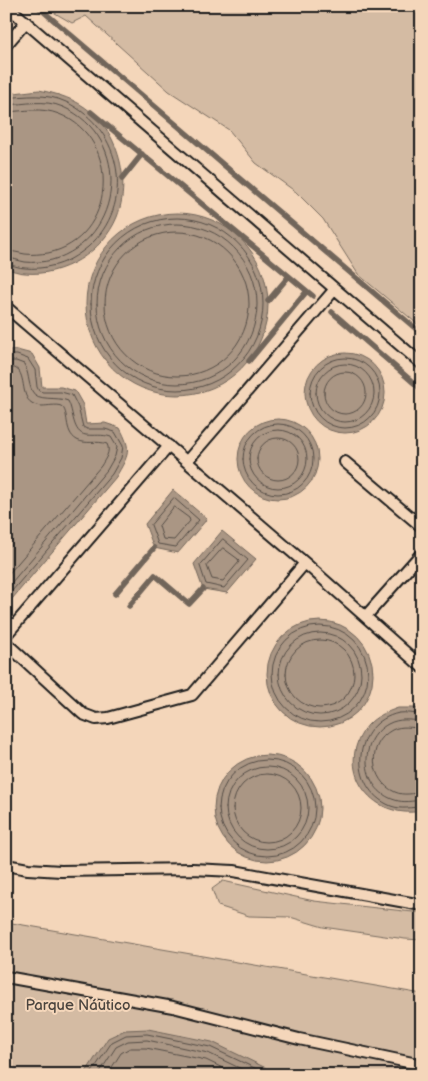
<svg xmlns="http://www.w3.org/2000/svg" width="428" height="1081" font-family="'Balsamiq Sans',sans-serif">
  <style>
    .green { fill: #d4bba3; stroke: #786c60 }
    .water { fill: #aa9684; stroke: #71655a }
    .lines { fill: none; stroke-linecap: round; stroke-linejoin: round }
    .shore { stroke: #554d46; stroke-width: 1 }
    .stream { stroke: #71655a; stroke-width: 5.5 }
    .lane-casing { stroke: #1c1c1c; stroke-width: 14 }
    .lane { stroke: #f4d6ba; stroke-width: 10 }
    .labels { text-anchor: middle; stroke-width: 4; stroke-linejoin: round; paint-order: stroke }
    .park-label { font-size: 15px; fill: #4a443e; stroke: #f4d6ba }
  </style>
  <rect width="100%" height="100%" fill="#f4d6ba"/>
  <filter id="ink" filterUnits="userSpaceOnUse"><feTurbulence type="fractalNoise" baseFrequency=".02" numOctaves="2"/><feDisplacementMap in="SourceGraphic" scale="10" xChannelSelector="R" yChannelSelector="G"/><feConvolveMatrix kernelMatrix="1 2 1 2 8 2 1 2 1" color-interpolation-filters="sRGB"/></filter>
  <g filter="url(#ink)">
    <path class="green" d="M43,6H422V328L358,274L323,219L296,192L256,163L229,130L169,91L86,16L72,23Z
      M223,881L314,901L422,913V940L405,939L323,927L290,917L249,916L218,906L212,889Z
      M6,922L422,994V1075H6Z"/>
    <path class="water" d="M39,90C58,94 76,99 91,112C102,121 110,133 115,146C124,168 126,194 117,217C103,252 62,277 25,273C19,273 12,270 6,269V94Z
      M86 304a91 91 0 1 1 182 0a91 91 0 1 1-182 0Z
      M6,350H17L32,354L40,368L42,387H61L75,391L83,405L86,424L105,423L120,428C132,451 129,454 116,477L6,606Z
      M305 393a40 40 0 1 1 80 0a40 40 0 1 1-80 0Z
      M238 459a40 40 0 1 1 80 0a40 40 0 1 1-80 0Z
      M173,490L207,519L178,553L154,548L145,524Z
      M222,531L256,559L227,593L203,589L194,564Z
      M267 674a53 53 0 1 1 106 0a53 53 0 1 1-106 0Z
      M398,708H415L422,710V811C369,821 333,766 368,725C376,716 387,712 398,708Z
      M214 808a53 53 0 1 1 106 0a53 53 0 1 1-106 0Z
      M148,1029L212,1042L266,1068L271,1075H84L108,1038L125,1030Z"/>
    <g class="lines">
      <path class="shore" d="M6,98C26,96 47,93 66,102C123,129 136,205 88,247C78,255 65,264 51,266C44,268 33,269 25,268C19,268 13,265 6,264
        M6,105C26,104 44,99 63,107C133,138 124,239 52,260C44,262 33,263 25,262C19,261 13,258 6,258
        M6,112C25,111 41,107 59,114C123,139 116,239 48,253C41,254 32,255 25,254C19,253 13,251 6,251
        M91 304a86 86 0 1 1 172 0a86 86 0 1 1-172 0Z
        M97 304a80 80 0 1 1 160 0a80 80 0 1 1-160 0Z
        M105 304a72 72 0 1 1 144 0a72 72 0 1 1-144 0Z
        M6,355H17L28,359L35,370L37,387L39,391L43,392H61L72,395L78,407L83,427L87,429H105L115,432L123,446L121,458L112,474L6,598
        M310 393a35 35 0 1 1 70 0a35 35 0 1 1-70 0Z
        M6,361H16L24,364C29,373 28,382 32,391C37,402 57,396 68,401C74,412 72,433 86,435C95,436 102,434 111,437L117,447L115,456L107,470L6,589
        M316 393a29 29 0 1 1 58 0a29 29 0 1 1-58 0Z
        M6,368H15L19,371C27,384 19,404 42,406C48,406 56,404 61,406C70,411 63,432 77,440C86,445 97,440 107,444C111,452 105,459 101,466L6,577
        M324 393a21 21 0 1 1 42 0a21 21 0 1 1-42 0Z
        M243 459a35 35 0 1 1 70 0a35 35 0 1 1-70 0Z
        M249 459a29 29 0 1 1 58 0a29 29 0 1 1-58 0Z
        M257 459a21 21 0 1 1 42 0a21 21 0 1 1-42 0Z
        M174,498L199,520L176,547L158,544L151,525Z
        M174,507L189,518L190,521L174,540L163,539L159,526Z
        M223,539L248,560L224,588L206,584L200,566Z
        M223,548L238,559L239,562L223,581L212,579L207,566Z
        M272 674a48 48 0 1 1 96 0a48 48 0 1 1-96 0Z
        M279 674a41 41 0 1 1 82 0a41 41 0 1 1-82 0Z
        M286 674a34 34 0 1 1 68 0a34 34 0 1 1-68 0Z
        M422,714C414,714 406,712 399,713C352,723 347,788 391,806C402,810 411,807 422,807
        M422,721C410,720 399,718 388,724C357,741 361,790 395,800C404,803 412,801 422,800
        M422,728C411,728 402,725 392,730C366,744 370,781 395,792C404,796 412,793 422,793
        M219 808a48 48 0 1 1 96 0a48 48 0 1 1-96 0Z
        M226 808a41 41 0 1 1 82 0a41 41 0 1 1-82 0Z
        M233 808a34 34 0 1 1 68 0a34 34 0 1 1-68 0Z
        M90,1075L112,1042L126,1035L147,1034L210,1047L263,1072L265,1075
        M98,1075L116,1047L128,1041L147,1040L208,1053L254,1075
        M107,1075L121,1053L130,1048H146L206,1060L237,1075"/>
      <path class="stream" d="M37,6L422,334
        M91,112L313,296
        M122,179L142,154
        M268,301L289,276
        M332,312L422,390
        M249,361L307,291
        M115,594L154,548
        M129,606L155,575L189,604L203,589"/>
      <defs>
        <path id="lane" d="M7,6L422,364
          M6,45L26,22
          M6,307L305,563L422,667
          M187,461L335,289
          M345,462L422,527
          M366,616L422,553
          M6,635L169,446
          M6,643L83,714L96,719L108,718L192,695L305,563
          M6,865L28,869L61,871L192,869L234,871L422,905
          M6,977L173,1007L299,1039L422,1065"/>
      </defs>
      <use href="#lane" class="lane-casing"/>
      <use href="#lane" class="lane"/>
    </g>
  </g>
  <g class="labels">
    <g class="park-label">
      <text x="78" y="1010">Parque Náutico</text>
    </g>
  </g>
  <rect width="428" height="1081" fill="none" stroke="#f4d6ba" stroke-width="25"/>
  <rect x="12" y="12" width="403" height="1056" fill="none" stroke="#1c1c1c" stroke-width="2" filter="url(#ink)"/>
</svg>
